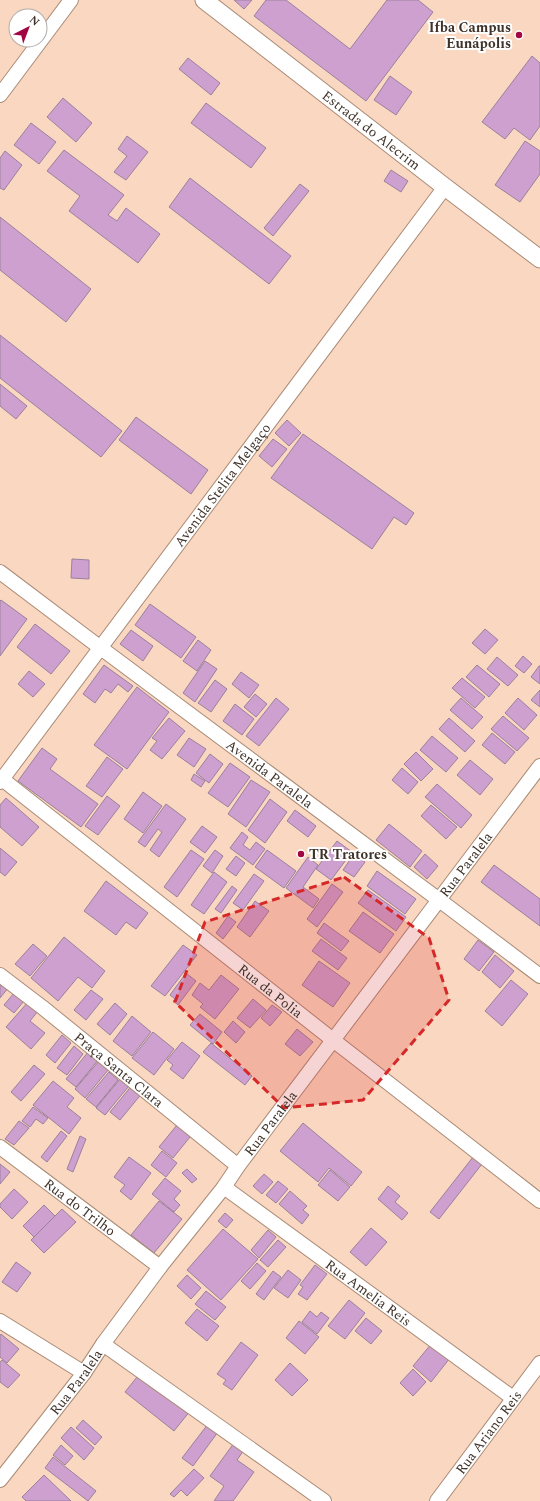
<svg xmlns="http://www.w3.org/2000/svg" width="540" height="1501" font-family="Spectral,serif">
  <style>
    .building { fill: #cda0cf; stroke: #9b819c }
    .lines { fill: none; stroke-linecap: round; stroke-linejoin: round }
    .minor-casing { stroke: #aa8b76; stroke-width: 16 }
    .tertiary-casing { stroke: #aa8b76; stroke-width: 19 }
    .minor { stroke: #fff; stroke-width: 14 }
    .tertiary { stroke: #fff; stroke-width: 17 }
    .marked { fill: #d62828; fill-opacity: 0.2; stroke: #d62828; stroke-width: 3; stroke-dasharray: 8 5; stroke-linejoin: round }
    .poi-dot { fill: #a20541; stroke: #fff; stroke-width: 1.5 }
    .labels { text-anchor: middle; stroke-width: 4; stroke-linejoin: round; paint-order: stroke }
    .poi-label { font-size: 14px; font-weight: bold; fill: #3f3229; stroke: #fff; text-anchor: end }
    .street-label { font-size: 14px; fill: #3f3229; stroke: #fff }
  </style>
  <rect width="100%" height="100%" fill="#f9d7c0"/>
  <path class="building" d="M234,0H252L244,9Z
    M266,0H286L350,49L387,0H418L433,12L366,101L254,16Z
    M532,56L540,63V126L530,140L514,128L505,139L482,122Z
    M188,58L220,83L211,95L179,69Z
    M390,76L412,92L396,115L374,100Z
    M63,98L92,123L76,142L47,117Z
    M206,103L266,148L251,168L191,123Z
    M31,123L56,142L39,164L14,145Z
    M127,136L148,152L126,180L114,172L127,156L118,149Z
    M525,141L540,151V174L520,202L495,185Z
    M64,150L124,195L108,215L117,221L126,208L160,234L138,263L69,211L80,196L47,171Z
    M5,151L22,165L4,190L0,188V158Z
    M391,170L408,181L401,192L384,181Z
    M190,178L291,256L269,284L169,207Z
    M300,184L309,191L273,236L264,228Z
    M0,217L91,289L66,322L0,270Z
    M0,335L122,431L101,457L0,378Z
    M0,384L27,406L16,419L0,406Z
    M136,417L208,470L191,494L119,440Z
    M287,420L301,433L289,446L275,433Z
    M303,434L414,513L406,525L394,517L372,549L271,478Z
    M273,439L287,449L272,467L259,456Z
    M72,559L89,560V579L71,578Z
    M1,600L27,619L0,656V601Z
    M150,604L196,637L181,658L135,625Z
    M35,624L70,651L51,674L17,647Z
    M485,629L498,640L485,654L472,643Z
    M131,630L153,646L143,661L120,644Z
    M198,640L211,650L197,671L183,661Z
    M523,656L532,664L524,673L515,666Z
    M497,657L518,675L508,686L487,669Z
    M205,661L217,669L195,702L183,693Z
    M104,665L133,686L128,692L118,684L111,693L105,689L95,703L83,694Z
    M477,665L500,684L489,697L466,677Z
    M539,666H540V684L531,677Z
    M29,671L45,684L33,697L18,684Z
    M241,672L259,685L249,698L232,684Z
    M462,678L485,697L475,708L452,688Z
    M215,680L227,689L211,712L198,703Z
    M137,687L169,712L127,769L94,745Z
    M540,690V707L531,700Z
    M255,694L267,704L256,717L244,707Z
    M276,698L289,709L259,746L246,736Z
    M461,698L483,717L472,729L450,710Z
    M518,698L537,715L524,730L505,713Z
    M235,704L254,719L242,735L223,721Z
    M503,716L529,738L517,751L491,729Z
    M169,718L185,731L162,759L150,750L157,741L152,738Z
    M449,718L475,741L465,752L439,729Z
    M492,733L515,752L505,764L482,745Z
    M432,736L458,758L446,772L420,750Z
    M189,738L206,749L194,767L177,755Z
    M42,748L57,759L50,769L98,804L81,827L18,781Z
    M416,752L433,769L421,781L404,764Z
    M210,754L223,764L209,783L196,773Z
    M107,757L123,769L102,797L86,786Z
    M470,760L493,779L480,795L457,775Z
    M230,763L250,777L228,807L208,793Z
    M402,768L418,782L408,794L392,780Z
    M194,774L205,781L201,787L191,780Z
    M251,780L270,792L246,827L228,814Z
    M437,784L472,815L461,828L425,797Z
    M143,792L162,806L143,833L124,819Z
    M107,796L120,806L98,835L85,826Z
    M6,798L39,827L22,846L0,827V805Z
    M270,799L287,812L265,843L248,830Z
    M166,804L186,819L159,857L150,850L162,832L158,829L145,847L138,842Z
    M431,805L457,827L446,839L421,816Z
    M295,810L316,826L308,837L287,821Z
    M389,824L422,851L410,867L376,840Z
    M202,826L217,837L205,853L190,842Z
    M242,832L248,837L243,845L250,850L256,842L265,849L253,865L230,848Z
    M337,841L352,852L331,880L316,869Z
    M0,848L17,862L5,876L0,872Z
    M191,850L204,859L177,897L164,887Z
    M215,850L223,856L212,873L203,866Z
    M267,850L296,871L284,888L255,867Z
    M354,854L365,862L354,877L343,870Z
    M425,854L438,866L427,879L414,867Z
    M236,856L245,863L236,876L226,869Z
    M308,857L318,865L303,887L319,899L313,908L286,888Z
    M494,865L540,899V926L481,882Z
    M377,871L416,899L405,914L367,886Z
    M214,872L227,882L204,914L191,905Z
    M254,874L264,881L243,910L233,903Z
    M106,881L148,913L136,929L126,922L116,935L84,911Z
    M332,884L343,892L317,927L307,919Z
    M232,886L237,890L221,913L215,909Z
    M368,890L406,917L396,931L358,903Z
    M255,901L269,911L250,937L237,927Z
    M363,912L394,934L380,953L349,931Z
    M228,916L236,922L223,939L216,933Z
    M324,923L349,941L341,951L317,933Z
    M64,937L105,971L92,988L78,977L58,1001L31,978Z
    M321,939L347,958L338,970L312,951Z
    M478,940L494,952L479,971L464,959Z
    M33,944L47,956L30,976L15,964Z
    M183,945L197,955L165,996L151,986Z
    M495,955L514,971L500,988L482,972Z
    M319,961L350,983L333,1007L302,985Z
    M186,973L196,981L178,1005L173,1001L175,999L170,995Z
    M221,975L239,989L215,1019L200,1007L203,1004L192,995L200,983L209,990Z
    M0,980L9,987L0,998Z
    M511,980L528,994L502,1026L485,1011Z
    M91,990L103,999L86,1020L74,1010Z
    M14,993L24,1001L14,1013L4,1005Z
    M253,999L266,1010L250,1028L237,1018Z
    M28,1002L38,1011L30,1021L45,1033L31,1049L6,1027Z
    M115,1003L127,1014L110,1035L97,1024Z
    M272,1005L282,1012L270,1026L261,1018Z
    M200,1014L222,1032L213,1044L190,1025Z
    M132,1016L151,1032L132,1056L113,1041Z
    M233,1021L245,1032L236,1043L224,1032Z
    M297,1029L313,1042L300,1056L285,1044Z
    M153,1032L174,1049L154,1075L132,1058Z
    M62,1035L71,1043L55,1063L46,1055Z
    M182,1042L200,1056L183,1079L170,1069L173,1065L167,1060Z
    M211,1043L252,1076L245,1085L203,1052Z
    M74,1046L83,1054L67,1075L57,1068Z
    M89,1051L99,1059L76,1087L66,1079Z
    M99,1061L109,1069L85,1098L75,1089Z
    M34,1065L45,1074L21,1101L11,1092Z
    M109,1072L118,1080L96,1107L86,1099Z
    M120,1079L129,1086L105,1115L96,1108Z
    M53,1081L74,1098L67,1107L81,1118L69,1134L33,1105Z
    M133,1084L143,1092L120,1120L110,1112Z
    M33,1107L48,1118L43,1124L36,1119L30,1127L22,1121Z
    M19,1121L29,1128L14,1145L5,1139Z
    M303,1123L362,1172L351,1186L329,1168L318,1182L280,1151Z
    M177,1125L190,1137L173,1158L159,1147Z
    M61,1131L67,1136L47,1162L41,1157Z
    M80,1136L86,1139L73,1172L67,1169Z
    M162,1151L177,1163L166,1177L151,1165Z
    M129,1157L151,1173L131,1200L120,1191L125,1185L114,1177Z
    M473,1157L482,1164L439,1219L430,1212Z
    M0,1164L10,1172L0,1184Z
    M187,1169L197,1179L192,1183L182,1173Z
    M330,1170L350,1187L338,1201L318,1185Z
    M264,1174L273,1182L262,1194L253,1186Z
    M165,1178L181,1191L174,1199L180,1205L174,1212L152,1194Z
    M278,1181L288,1189L276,1203L266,1195Z
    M388,1186L400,1196L395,1202L408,1213L402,1220L378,1199Z
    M14,1189L28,1202L12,1219L0,1207V1204Z
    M290,1191L307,1206L303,1210L309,1215L302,1224L279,1204Z
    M159,1201L182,1219L154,1253L131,1235Z
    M44,1205L55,1216L34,1237L23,1226Z
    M62,1209L76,1222L44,1253L31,1240Z
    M225,1213L233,1220L226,1228L218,1221Z
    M371,1228L387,1242L366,1266L350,1252Z
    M223,1229L258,1259L221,1300L187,1270Z
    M268,1230L276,1237L259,1258L251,1250Z
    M278,1240L286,1247L268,1267L260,1260Z
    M16,1262L31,1273L17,1292L2,1282Z
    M257,1263L266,1271L250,1289L241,1281Z
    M315,1265L327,1274L307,1300L298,1294L303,1287L300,1285Z
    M288,1270L301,1280L288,1298L274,1288Z
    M273,1271L281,1277L264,1300L256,1294Z
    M187,1275L201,1288L191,1299L177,1286Z
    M206,1291L226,1307L215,1320L195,1304Z
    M349,1300L365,1313L345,1339L328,1326Z
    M197,1309L219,1326L207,1341L185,1323Z
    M310,1311L317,1317L321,1312L329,1318L317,1334L302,1322Z
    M366,1318L382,1331L371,1344L355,1331Z
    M299,1321L319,1337L305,1354L286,1338Z
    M1,1334L19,1349L7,1363L0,1357V1336Z
    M241,1342L258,1355L232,1390L223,1384L226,1380L217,1374Z
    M432,1343L450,1358L431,1382L413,1366Z
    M2,1360L20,1375L8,1388L0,1382V1362Z
    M290,1363L308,1380L292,1396L275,1380Z
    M413,1369L426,1382L413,1396L400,1383Z
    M141,1372L190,1411L174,1431L125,1392Z
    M83,1420L102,1437L95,1445L76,1428Z
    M208,1424L218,1432L193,1466L182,1458Z
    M71,1427L94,1448L84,1460L61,1438Z
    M234,1443L244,1450L237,1460L254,1472L233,1501H214L224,1486L210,1476Z
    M61,1445L73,1456L65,1465L53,1455Z
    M53,1457L96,1491L88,1501L45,1468Z
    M194,1469L204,1478L187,1496L181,1490L174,1497L170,1494Z
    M44,1475L71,1501H26L22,1497Z"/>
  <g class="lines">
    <defs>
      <g id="minor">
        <path d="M0,95L71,0"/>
        <path id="s1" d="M0,572C179,708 361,840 540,976"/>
        <path id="s2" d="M2,779L333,1040L540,1201"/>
        <path id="s3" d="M0,782L445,187"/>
        <path id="s4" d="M0,975L42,1007L238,1166"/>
        <path id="s5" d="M0,1147L160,1267"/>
        <path id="s6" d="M224,1187L513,1398"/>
        <path d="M0,1321L84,1373"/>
        <path d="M103,1344L324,1501"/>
        <path id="s7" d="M0,1480L84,1373L103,1344L160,1267L224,1187L238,1166L540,766"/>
        <path id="s8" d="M437,1501L540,1363"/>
      </g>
      <g id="tertiary">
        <path id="s9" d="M204,0L445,187L540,259"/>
      </g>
    </defs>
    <use href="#minor" class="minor-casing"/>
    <use href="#tertiary" class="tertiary-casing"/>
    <use href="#minor" class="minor"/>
    <use href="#tertiary" class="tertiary"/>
  </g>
  <path class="marked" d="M344,877L429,938L449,1000L363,1100L284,1108L175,1002L205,922Z"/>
  <g class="poi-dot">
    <circle cx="519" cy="35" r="4"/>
    <circle cx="301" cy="854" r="4"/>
  </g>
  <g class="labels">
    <g class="poi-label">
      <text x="511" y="32">Ifba Campus<tspan x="511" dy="16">Eunápolis</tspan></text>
      <text x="309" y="859" text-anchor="start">TR Tratores</text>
    </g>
    <g class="street-label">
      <text dy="5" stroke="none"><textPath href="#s9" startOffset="212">Estrada do Alecrim</textPath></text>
      <text dy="5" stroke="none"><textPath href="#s3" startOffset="371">Avenida Stelita Melgaço</textPath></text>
      <text dy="5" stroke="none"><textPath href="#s1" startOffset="337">Avenida Paralela</textPath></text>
      <text dy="5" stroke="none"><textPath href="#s7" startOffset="772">Rua Paralela</textPath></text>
      <text dy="5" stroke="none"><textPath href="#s2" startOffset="342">Rua da Polia</textPath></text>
      <text dy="5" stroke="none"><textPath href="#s4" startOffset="152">Praça Santa Clara</textPath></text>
      <text dy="5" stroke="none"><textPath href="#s7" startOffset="448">Rua Paralela</textPath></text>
      <text dy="5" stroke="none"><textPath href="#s5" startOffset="100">Rua do Trilho</textPath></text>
      <text dy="5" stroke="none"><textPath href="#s6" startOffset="179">Rua Amelia Reis</textPath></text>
      <text dy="5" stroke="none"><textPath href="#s7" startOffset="124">Rua Paralela</textPath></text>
      <text dy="5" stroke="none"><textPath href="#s8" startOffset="86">Rua Ariano Reis</textPath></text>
    </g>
  </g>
  <g transform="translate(28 28) rotate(42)"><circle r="19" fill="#ffffff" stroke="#b2ada9"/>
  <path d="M0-3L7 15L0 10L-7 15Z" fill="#a20541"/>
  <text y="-6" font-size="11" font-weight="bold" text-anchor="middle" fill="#3f3229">N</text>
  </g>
</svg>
